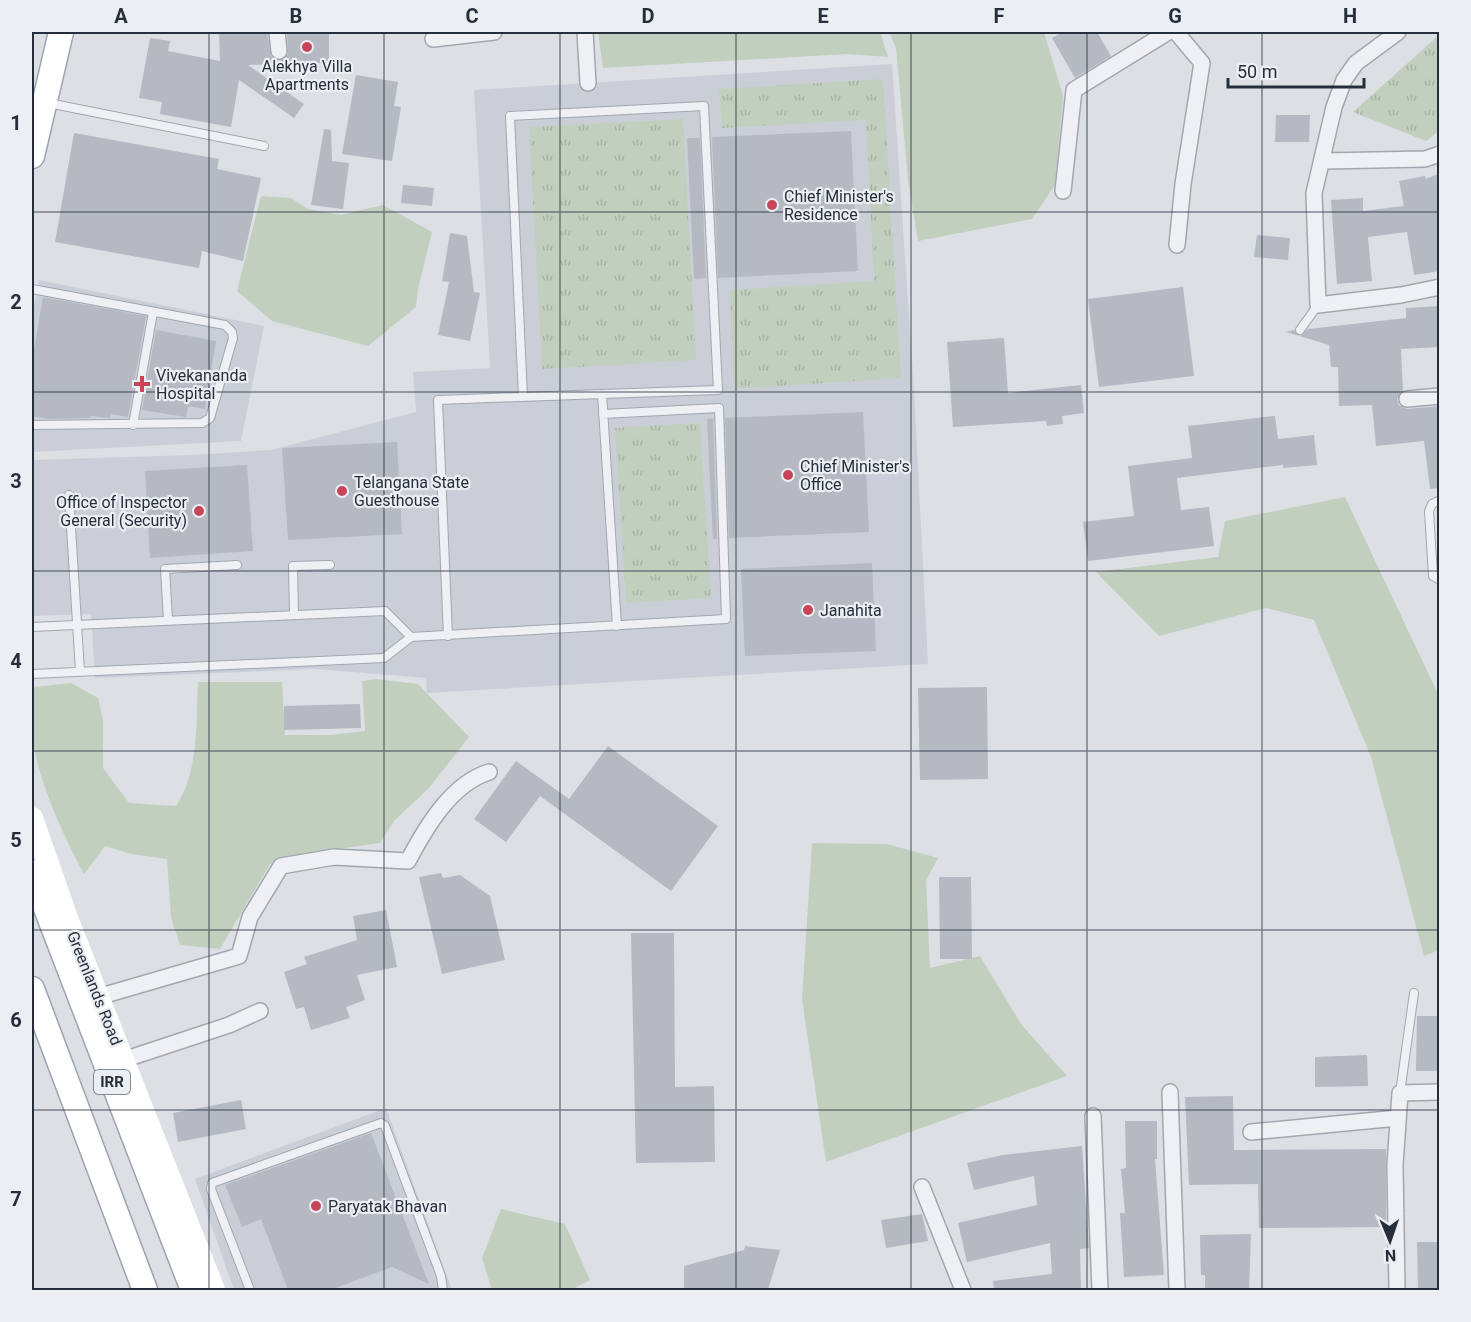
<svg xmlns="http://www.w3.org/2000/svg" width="1471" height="1322" font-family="Roboto,sans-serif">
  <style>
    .built { fill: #cacfd7 }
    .grass { fill: #c2cfbe }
    .park { fill: url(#park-tufts) }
    .building { fill: #b4b9c2 }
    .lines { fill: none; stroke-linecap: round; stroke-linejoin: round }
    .lane-casing { stroke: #a2a7af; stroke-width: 10 }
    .street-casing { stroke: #a2a7af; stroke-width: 18 }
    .primary-casing { stroke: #9ca4b0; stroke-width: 27 }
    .lane { stroke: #eef0f4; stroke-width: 8 }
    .street { stroke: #eef0f4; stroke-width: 15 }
    .secondary { stroke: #fff; stroke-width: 22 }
    .primary { stroke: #fff; stroke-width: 24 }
    .grid { fill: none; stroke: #272e3b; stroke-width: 1.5; stroke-opacity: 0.55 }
    .poi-dot { fill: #c64558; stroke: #ebeff3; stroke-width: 2 }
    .labels { text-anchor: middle; stroke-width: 4.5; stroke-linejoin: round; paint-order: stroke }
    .shield { fill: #ebeff3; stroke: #626872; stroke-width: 1.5 }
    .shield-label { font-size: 15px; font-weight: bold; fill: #272e3b }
    .poi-label { font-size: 16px; fill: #272e3b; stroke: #ebeff3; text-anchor: start }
    .street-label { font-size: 16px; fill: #272e3b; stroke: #ebeff3 }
    .neatline { fill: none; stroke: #272e3b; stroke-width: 2 }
    .grid-label { font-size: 20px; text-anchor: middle; font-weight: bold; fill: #272e3b }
  </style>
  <defs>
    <pattern id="park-tufts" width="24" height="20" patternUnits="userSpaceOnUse" patternTransform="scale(1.5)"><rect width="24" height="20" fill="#c2cfbe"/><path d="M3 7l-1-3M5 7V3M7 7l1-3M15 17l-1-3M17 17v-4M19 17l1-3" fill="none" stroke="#a7b2a4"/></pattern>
  </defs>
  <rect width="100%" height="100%" fill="#dce0e5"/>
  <path class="built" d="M892,64L914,390L928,664L427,693L426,678L316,669L95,678L91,614L32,616V460L191,455L271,450L416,412L413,372L490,368L474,90Z
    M39,280L264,326L241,441L32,452V318Z
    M386,1108L452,1290H234L195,1179Z"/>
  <path class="grass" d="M598,32H880L888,57L848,54L603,68Z
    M889,32H1044L1063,96L1055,185L1032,219L918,241L908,180L896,48Z
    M261,196L291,198L308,209L341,215L383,205L432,232L418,289L416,307L368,346L272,321L237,291Z
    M1345,497L1439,696V950L1424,956L1371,757L1314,620L1266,608L1159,636L1096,572L1218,557L1225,521Z
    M376,679L418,684L469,737L429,788L394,821L380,843L301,854L270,864L220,949L180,945L171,918L167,859L131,854L105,846L84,874C59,827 17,740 35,687L71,683L98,698L103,720V768L129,803L176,806C199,771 196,723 198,682H282L285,735H331L365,731L362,681Z
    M812,843L887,844L938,858L926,881L930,968L980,956L1021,1024L1067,1076L826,1162L802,999Z
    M501,1209L565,1224L590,1280L571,1290H492L482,1258Z"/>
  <path class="park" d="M1439,35V131L1426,141L1353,112Z
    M883,79L901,378L734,389L730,290L874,281L866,120L722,128L719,89Z
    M683,119L696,360L542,369L529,127Z
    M700,423L711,598L626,603L615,428Z"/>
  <path class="building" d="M219,32H267L271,56L279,61L288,54L287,32H329V63L248,65L304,104L294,118L239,80L231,127L160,114L162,102L139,98L150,38L170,41L168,51L220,61Z
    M1063,32H1097L1111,56L1075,78L1052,38Z
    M356,75L398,82L394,106L401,107L392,161L342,154Z
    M1276,115H1310L1309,142H1275Z
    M324,129L331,130L332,161L349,163L343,209L311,205Z
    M851,131L858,271L718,278L712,137Z
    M74,133L219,159L217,169L261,178L243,261L202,251L199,268L55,242Z
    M687,138H700L706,278L694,279Z
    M1440,173V271L1414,275L1407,232L1368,237L1372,281L1337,284L1331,200L1363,198V211L1404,206L1399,181L1425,176L1426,179Z
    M403,185L434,188L432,206L401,203Z
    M450,233L467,236L474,292L480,293L470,341L438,335L449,282L442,281Z
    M1257,235L1290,238L1288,260L1254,257Z
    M1183,287L1194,376L1099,387L1088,299Z
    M43,297L146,316L128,417L111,414L110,418L91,416L90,418L48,419L32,416V361Z
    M1440,306V347L1401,349L1403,391L1397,399L1399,405L1407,409L1440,406V488L1430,489L1424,441L1376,446L1372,405L1339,406L1338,367H1331L1329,345L1286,332L1294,330L1300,336L1308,329L1406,318V308Z
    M156,330L216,341L205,409L188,406L186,417L142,410Z
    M1004,338L1008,393L1081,385L1084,413L1062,416L1063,424L1047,426L1046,421L953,427L947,342Z
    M863,412L869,532L729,538L725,418Z
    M1275,416L1278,439L1314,435L1317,465L1283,468V465L1177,478L1181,510L1209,507L1214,546L1088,561L1083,522L1134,516L1128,466L1192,458L1188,426Z
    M713,418L717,539H713L707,419Z
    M397,442L402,534L288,540L282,448Z
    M247,465L253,551L150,558L145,471Z
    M872,563L876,651L745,656L741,569Z
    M987,687L988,779L920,780L918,688Z
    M360,704L361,728L284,730V706Z
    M608,746L718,826L671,891L540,796L506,842L474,819L516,761L569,799Z
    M441,873L443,878L460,875L490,896L505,960L442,974L419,877Z
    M939,877H971L972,959H940Z
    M386,910L397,967L357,975L365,1000L346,1007L350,1018L311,1030L304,1007L296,1009L284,972L307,964L304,957L357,940L353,916Z
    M631,933H674L675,1087L714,1086L715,1162L636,1163Z
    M1417,1016H1440V1071H1416Z
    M1367,1055L1368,1086L1315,1087V1057Z
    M1233,1096L1234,1150L1386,1149V1227L1259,1228L1258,1184L1189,1185L1185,1097Z
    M241,1100L246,1129L178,1142L173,1113Z
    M1125,1121H1157V1159H1155L1164,1275L1124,1277L1120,1213H1125L1121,1169L1126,1168Z
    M371,1133L429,1284L392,1267L330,1290H288L261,1219L242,1227L225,1185Z
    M1082,1146L1089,1248L1080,1249L1081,1290H994L993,1281L1052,1274L1050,1243L967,1262L958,1223L1037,1205L1034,1176L974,1190L967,1163L1003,1155Z
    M922,1214L928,1241L886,1248L881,1220Z
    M1251,1234L1249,1290H1205V1275H1201L1200,1235Z
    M1417,1242H1440V1290H1418Z
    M745,1246L780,1250L768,1290H684V1266L744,1250Z"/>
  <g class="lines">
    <defs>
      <path id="lane" d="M48,103L264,146
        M32,289L225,325L232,332L233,338L210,418L202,423L32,425
        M1300,330L1318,305
        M523,397L510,116L704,106L718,390L602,394L617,626
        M133,425L153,312
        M69,495L80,671
        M1440,500L1432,504L1429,511L1433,576L1440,580
        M294,615L293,566L330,565
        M168,620L165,569L237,565
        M32,627L385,611L411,637
        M448,636L438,400L602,394
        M32,674L384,658L411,637L726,619L719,408L603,414
        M1400,1093L1414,993
        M250,1290L211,1189L212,1183L381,1123L385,1126L441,1276L443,1290"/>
      <path id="street" d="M277,32L279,51
        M585,32L588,83
        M1176,32L1202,63L1183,184L1177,245
        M1398,32L1356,63L1344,80L1334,107L1314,193L1318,305L1401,295L1440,287
        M433,39L494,32
        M1324,161L1425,159L1440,154
        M1063,191L1074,90L1168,32
        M1407,399L1440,396
        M98,997L239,956L250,917L281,866L334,857L408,861C426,827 451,784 489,772
        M123,1060L229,1025L260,1011
        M1170,1092L1177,1290
        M1093,1116L1100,1290
        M1251,1132L1398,1118
        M922,1187L963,1290
        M1397,1290L1395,1165L1400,1093L1440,1092"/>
      <path id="primary" d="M32,156L61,32
        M32,872L193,1290
        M32,989L145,1290"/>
    </defs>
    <use href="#lane" class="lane-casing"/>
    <use href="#street" class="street-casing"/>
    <use href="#primary" class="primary-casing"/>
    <use href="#lane" class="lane"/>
    <use href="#street" class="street"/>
    <path class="secondary" d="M32,818L67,918L214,1290"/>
    <use href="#primary" class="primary"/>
  </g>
  <path class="grid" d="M209,32V1290M384,32V1290M560,32V1290M736,32V1290M911,32V1290M1087,32V1290M1262,32V1290M32,212H1440M32,392H1440M32,571H1440M32,751H1440M32,930H1440M32,1110H1440"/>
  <g class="poi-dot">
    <circle cx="307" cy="47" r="6"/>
    <circle cx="772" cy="205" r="6"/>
    <path d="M139 375h6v6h6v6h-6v6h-6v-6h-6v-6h6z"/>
    <circle cx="788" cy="475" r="6"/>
    <circle cx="342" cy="491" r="6"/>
    <circle cx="199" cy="511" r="6"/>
    <circle cx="808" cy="610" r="6"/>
    <circle cx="316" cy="1206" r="6"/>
  </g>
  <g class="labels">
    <rect class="shield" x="94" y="1070" width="36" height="24" rx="4.5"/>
    <g class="shield-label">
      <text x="112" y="1087">IRR</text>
    </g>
    <g class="poi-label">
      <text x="307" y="72" text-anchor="middle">Alekhya Villa<tspan x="307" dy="18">Apartments</tspan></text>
      <text x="784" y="202">Chief Minister's<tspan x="784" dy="18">Residence</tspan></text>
      <text x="156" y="381">Vivekananda<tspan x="156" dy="18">Hospital</tspan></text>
      <text x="800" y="472">Chief Minister's<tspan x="800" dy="18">Office</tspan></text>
      <text x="354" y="488">Telangana State<tspan x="354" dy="18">Guesthouse</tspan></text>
      <text x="187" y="508" text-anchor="end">Office of Inspector<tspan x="187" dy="18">General (Security)</tspan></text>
      <text x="820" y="616">Janahita</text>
      <text x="328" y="1212">Paryatak Bhavan</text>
    </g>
    <g class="street-label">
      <text transform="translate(95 988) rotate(68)" y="6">Greenlands Road</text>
    </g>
  </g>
  <rect width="1471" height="1322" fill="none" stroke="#ebeff3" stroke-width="66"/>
  <g transform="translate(1390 1241) rotate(178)" stroke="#ebeff3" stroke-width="4.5" paint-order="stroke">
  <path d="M0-4.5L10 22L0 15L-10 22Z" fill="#272e3b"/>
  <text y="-9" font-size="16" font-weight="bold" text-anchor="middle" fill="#272e3b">N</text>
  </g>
  <path d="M1228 78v9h136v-9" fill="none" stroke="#272e3b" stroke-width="3"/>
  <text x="1237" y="78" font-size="18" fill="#272e3b" stroke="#ebeff3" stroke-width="4.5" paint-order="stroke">50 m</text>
  <rect x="33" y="33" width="1405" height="1256" class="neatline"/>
  <g class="grid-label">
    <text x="121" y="23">A</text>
    <text x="296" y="23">B</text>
    <text x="472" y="23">C</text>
    <text x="648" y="23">D</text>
    <text x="823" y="23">E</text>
    <text x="999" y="23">F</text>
    <text x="1175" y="23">G</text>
    <text x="1350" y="23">H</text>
    <text x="16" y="130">1</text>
    <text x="16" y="309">2</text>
    <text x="16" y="488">3</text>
    <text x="16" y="668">4</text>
    <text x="16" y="847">5</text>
    <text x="16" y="1027">6</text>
    <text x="16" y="1206">7</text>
  </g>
</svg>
